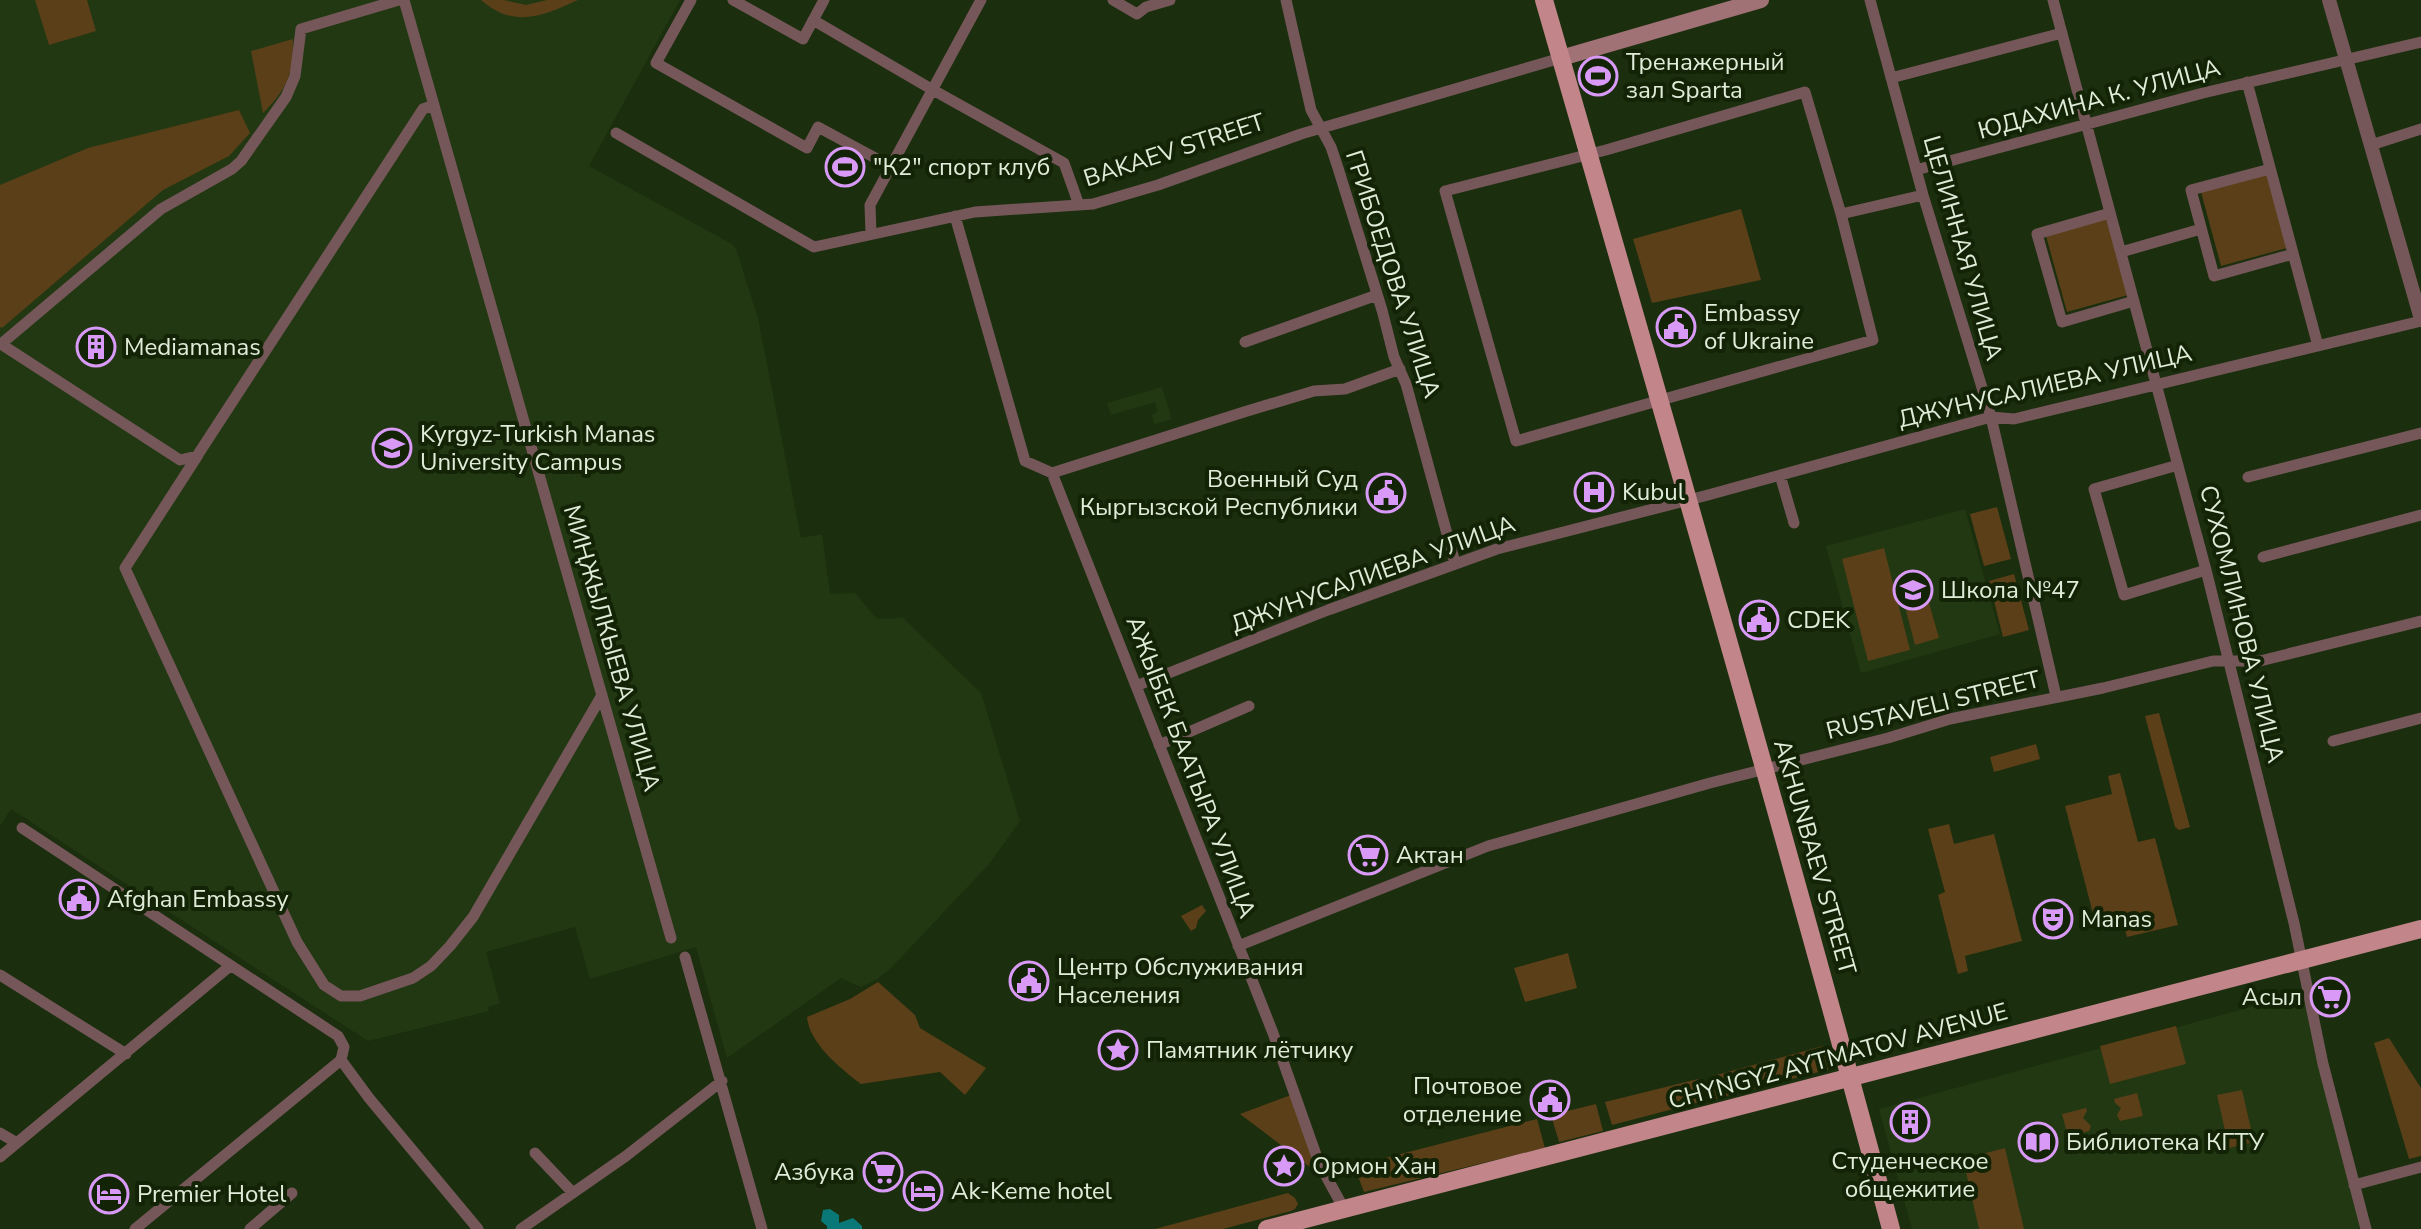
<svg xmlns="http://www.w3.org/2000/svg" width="2421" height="1229" font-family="'Nunito Sans',sans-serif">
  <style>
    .built { fill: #223812 }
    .green { fill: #5a3f18 }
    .water { fill: #0a7877 }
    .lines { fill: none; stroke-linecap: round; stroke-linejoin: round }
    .minor { stroke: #755759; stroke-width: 11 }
    .tertiary { stroke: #755759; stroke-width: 14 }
    .secondary { stroke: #a07175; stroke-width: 16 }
    .primary { stroke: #c1858a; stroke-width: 18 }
    .labels { text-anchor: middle; stroke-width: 8; stroke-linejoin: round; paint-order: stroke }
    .poi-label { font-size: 24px; fill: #e0ecd9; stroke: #122405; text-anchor: start }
    .street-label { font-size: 24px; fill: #e0ecd9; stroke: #122405 }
  </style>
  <rect width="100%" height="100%" fill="#1b2e0e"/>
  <path class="built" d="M0,0H680L589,166L732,244L736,249L758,318L801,538L822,534L830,594L855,593L877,619L903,618L981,693L1020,821L990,863L891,968L876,980L861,987L841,978L727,1058L696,947L590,979L575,927L486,952L500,1003L488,1007L489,1011L368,1041L11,809L0,826Z
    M1162,387L1172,419L1154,424L1152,415L1158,412L1155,402L1111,415L1107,403Z
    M1965,509L2000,634L1861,673L1826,546Z
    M2302,993L2364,1227L2355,1229H1912L1879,1109Z"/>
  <path class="green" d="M35,0H87L96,31L49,45Z
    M481,0H504L526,5L547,0H578C543,16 514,29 481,0Z
    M293,39C293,74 288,88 263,113L251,51Z
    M239,110L250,133L229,156L163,190L2,328L0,327V185L88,148Z
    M2267,174L2287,248L2221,266L2201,192Z
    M1741,209L1761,280L1652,303L1633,239Z
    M2107,219L2128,295L2067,312L2046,236Z
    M1997,507L2011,559L1984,566L1970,514Z
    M1884,548L1910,650L1868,661L1842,559Z
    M2014,574L2029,630L2003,637L1989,581Z
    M1927,596L1939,638L1915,645L1904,603Z
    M2159,713L2190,827L2179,830L2175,827L2145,716Z
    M2036,744L2040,759L1994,772L1990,757Z
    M2120,773L2138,842L2155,838L2178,925L2127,937L2123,923L2097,929L2065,806L2112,794L2108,776Z
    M1949,824L1954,844L1994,834L2022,941L1965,956L1968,971L1958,974L1938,895L1945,892L1928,829Z
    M1202,905L1206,911L1198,920L1196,928L1191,931L1181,916Z
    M1568,953L1577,988L1525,1002L1514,968Z
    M878,982L915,1015L920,1028L986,1068L965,1095L940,1072L861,1084C841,1069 809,1043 807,1017L850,999Z
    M2176,1026L2186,1064L2110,1084L2100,1046Z
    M2389,1038L2421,1088V1156L2409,1159L2374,1043Z
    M1823,1046L1830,1069L1715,1099L1709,1077Z
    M1698,1079L1704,1101L1612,1125L1605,1102Z
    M2242,1090L2254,1142L2229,1148L2217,1095Z
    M2137,1093L2143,1116L2120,1121L2117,1115L2121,1108L2115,1103L2114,1099Z
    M1291,1095L1317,1166L1311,1168L1240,1114Z
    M1596,1104L1603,1131L1559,1142L1551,1115Z
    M2086,1108L2087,1111L2083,1118L2091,1126L2089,1131L2068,1137L2062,1114Z
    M1537,1119L1545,1148L1364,1192L1354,1166Z
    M2005,1148L2024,1229H1979L1963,1159Z
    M1288,1193L1295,1198L1298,1204L1295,1209L1291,1211L1223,1229H1155Z"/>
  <path class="water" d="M830,1209L839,1215V1223L853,1218L862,1226V1229H827V1226L821,1221L823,1210Z"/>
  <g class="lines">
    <path class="minor" d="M399,0L301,29L295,76L286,97L241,161L232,169L161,209L1,344L180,460L197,456L423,109L434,105
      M404,0L671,938
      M691,0L656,63L807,148L818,127L890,166
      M733,0L803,39L824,0
      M1113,0L1137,14L1146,7L1170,0
      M1286,0L1311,110L1331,147L1338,168L1382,310L1394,357L1406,384L1455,563
      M1870,0L1923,195L1991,417L2056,696
      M2053,0L2206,570L2294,923L2323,1064L2366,1229
      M813,20L933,90L1064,163L1079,205
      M1891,78L2062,33
      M2247,82L2318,346
      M1805,92L1841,214L1873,340L1516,441L1445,191L1606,150Z
      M616,133L814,247L975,212L1093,204L1158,185L1301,134L1561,58
      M2371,145L2421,129
      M2270,169L2191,190L2214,276L2293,254
      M1916,170L2203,93L2421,42
      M2110,213L2037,234L2062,322L2134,301
      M1841,214L1923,195
      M955,216L1025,461L1052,473
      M871,233L870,205L981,0
      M2121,252L2201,229
      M1245,342L1377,295
      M198,455L125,568L297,942L324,985L341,996H360L413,978L431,966L450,946L473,917L602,695
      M2178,465L2094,489L2124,595L2206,570
      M1052,473L1273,1033L1319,1163L1344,1209
      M1052,473L1244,412L1314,391L1345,389L1400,369
      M1780,475L1794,523
      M2248,477L2421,433
      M2263,557L2421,515
      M1136,686L1328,610L1497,549L1708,495L1991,417L2014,419L2421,321
      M2333,741L2421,718
      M1159,745L1249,706
      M22,828L338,1036L344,1047L341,1060
      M1238,946L1488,846L1710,783L1888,738L1950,719L2103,688L2213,661H2260L2421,621
      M685,957L762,1229
      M0,975L126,1054
      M341,1060L369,1098L478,1229
      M0,1133L17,1143
      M535,1153L573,1193
      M0,1157L230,966
      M2354,1185L2421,1167
      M135,1229L341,1060
      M250,1229L292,1193
      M521,1229L626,1156L722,1081"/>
    <path class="tertiary" d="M2329,0L2421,319"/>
    <path class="secondary" d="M1561,58L1761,0"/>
    <path class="primary" d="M1544,0C1662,409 1781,818 1891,1229
      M1267,1229L2421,929"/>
  </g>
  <defs>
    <symbol id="stadium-ring" viewBox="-11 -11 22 22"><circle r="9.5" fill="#122405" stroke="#d99af7" stroke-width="1.5"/><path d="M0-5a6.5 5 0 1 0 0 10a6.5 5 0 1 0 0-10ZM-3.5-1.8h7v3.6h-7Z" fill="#d99af7"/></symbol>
    <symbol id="civic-ring" viewBox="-11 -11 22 22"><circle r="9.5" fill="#122405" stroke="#d99af7" stroke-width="1.5"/><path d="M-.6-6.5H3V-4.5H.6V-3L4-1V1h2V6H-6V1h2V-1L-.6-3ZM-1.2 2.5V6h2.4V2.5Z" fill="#d99af7"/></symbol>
    <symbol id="building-ring" viewBox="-11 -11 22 22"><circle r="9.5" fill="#122405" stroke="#d99af7" stroke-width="1.5"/><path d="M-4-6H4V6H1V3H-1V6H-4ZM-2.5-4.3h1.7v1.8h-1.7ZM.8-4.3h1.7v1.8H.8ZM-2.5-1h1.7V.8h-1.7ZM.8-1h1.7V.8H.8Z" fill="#d99af7"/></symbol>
    <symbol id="university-ring" viewBox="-11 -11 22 22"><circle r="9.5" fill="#122405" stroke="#d99af7" stroke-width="1.5"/><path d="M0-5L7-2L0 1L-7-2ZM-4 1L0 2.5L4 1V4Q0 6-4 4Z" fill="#d99af7"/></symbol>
    <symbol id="hospital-ring" viewBox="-11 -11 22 22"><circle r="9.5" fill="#122405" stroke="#d99af7" stroke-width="1.5"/><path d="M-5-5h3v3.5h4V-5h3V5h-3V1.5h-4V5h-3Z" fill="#d99af7"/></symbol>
    <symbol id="school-ring" viewBox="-11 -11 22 22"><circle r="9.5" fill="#122405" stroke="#d99af7" stroke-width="1.5"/><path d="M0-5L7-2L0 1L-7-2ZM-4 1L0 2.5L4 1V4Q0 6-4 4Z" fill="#d99af7"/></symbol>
    <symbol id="supermarket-ring" viewBox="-11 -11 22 22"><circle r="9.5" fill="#122405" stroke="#d99af7" stroke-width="1.5"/><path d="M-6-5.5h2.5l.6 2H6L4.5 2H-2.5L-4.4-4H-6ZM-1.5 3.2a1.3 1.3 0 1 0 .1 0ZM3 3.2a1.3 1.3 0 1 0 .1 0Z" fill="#d99af7"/></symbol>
    <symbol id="theatre-ring" viewBox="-11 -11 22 22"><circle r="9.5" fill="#122405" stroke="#d99af7" stroke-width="1.5"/><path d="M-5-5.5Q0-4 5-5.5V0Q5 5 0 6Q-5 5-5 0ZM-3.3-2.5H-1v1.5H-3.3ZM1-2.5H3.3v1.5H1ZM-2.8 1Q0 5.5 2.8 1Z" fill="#d99af7"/></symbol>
    <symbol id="sight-ring" viewBox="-11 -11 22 22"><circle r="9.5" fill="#122405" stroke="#d99af7" stroke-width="1.5"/><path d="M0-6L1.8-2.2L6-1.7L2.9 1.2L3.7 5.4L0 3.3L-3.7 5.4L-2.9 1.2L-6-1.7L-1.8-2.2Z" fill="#d99af7"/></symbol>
    <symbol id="library-ring" viewBox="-11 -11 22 22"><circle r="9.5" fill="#122405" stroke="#d99af7" stroke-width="1.5"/><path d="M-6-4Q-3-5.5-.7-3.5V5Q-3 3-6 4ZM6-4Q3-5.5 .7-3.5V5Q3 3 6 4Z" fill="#d99af7"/></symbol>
    <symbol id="hotel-ring" viewBox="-11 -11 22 22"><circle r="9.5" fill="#122405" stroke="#d99af7" stroke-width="1.5"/><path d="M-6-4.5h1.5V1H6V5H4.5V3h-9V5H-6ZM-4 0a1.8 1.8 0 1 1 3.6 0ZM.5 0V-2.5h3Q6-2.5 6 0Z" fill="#d99af7"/></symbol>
  </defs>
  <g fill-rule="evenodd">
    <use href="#stadium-ring" x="1576" y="54" width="44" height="44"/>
    <use href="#stadium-ring" x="823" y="145" width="44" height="44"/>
    <use href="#civic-ring" x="1654" y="305" width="44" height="44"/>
    <use href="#building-ring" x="74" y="325" width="44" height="44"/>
    <use href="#university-ring" x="370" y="426" width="44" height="44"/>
    <use href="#hospital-ring" x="1572" y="470" width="44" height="44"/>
    <use href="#civic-ring" x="1364" y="471" width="44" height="44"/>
    <use href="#school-ring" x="1891" y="568" width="44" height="44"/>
    <use href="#civic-ring" x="1737" y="598" width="44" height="44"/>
    <use href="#supermarket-ring" x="1346" y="833" width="44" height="44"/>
    <use href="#civic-ring" x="57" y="877" width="44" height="44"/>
    <use href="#theatre-ring" x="2031" y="897" width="44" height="44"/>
    <use href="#civic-ring" x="1007" y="959" width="44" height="44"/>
    <use href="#supermarket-ring" x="2308" y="975" width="44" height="44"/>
    <use href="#sight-ring" x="1096" y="1028" width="44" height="44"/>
    <use href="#civic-ring" x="1528" y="1078" width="44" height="44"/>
    <use href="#building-ring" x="1888" y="1100" width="44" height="44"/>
    <use href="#library-ring" x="2016" y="1120" width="44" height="44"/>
    <use href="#sight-ring" x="1262" y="1144" width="44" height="44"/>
    <use href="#supermarket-ring" x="861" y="1150" width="44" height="44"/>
    <use href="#hotel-ring" x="901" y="1169" width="44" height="44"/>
    <use href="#hotel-ring" x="87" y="1172" width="44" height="44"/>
  </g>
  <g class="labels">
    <g class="poi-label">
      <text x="1626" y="70">Тренажерный<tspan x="1626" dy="28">зал Sparta</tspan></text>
      <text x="873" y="175">"К2" спорт клуб</text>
      <text x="1704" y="321">Embassy<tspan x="1704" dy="28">of Ukraine</tspan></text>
      <text x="124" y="355">Mediamanas</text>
      <text x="420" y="442">Kyrgyz-Turkish Manas<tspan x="420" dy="28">University Campus</tspan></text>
      <text x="1358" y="487" text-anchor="end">Военный Суд<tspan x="1358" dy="28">Кыргызской Республики</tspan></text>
      <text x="1622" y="500">Kubul</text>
      <text x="1941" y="598">Школа №47</text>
      <text x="1787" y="628">CDEK</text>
      <text x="1396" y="863">Актан</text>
      <text x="107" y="907">Afghan Embassy</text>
      <text x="2081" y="927">Manas</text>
      <text x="1057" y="975">Центр Обслуживания<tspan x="1057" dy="28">Населения</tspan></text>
      <text x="2302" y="1005" text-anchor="end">Асыл</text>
      <text x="1146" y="1058">Памятник лётчику</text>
      <text x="1522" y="1094" text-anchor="end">Почтовое<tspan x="1522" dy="28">отделение</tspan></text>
      <text x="2066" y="1150">Библиотека КГТУ</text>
      <text x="1910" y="1169" text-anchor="middle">Студенческое<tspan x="1910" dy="28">общежитие</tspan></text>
      <text x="1312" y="1174">Ормон Хан</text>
      <text x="855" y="1180" text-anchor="end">Азбука</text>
      <text x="951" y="1199">Ak-Keme hotel</text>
      <text x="137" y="1202">Premier Hotel</text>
    </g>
    <g class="street-label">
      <text transform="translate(2099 99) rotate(-15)" y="8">ЮДАХИНА К. УЛИЦА</text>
      <text transform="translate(1174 150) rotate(-18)" y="8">BAKAEV STREET</text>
      <text transform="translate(1963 248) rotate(74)" y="8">ЦЕЛИННАЯ УЛИЦА</text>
      <text transform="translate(1393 274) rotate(72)" y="8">ГРИБОЕДОВА УЛИЦА</text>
      <text transform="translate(2045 386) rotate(-13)" y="8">ДЖУНУСАЛИЕВА УЛИЦА</text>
      <text transform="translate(1373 574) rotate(-20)" y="8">ДЖУНУСАЛИЕВА УЛИЦА</text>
      <text transform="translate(2242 624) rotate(76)" y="8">СУХОМЛИНОВА УЛИЦА</text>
      <text transform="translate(612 648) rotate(74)" y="8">МИҢЖЫЛКЫЕВА УЛИЦА</text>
      <text transform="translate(1933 705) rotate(-14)" y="8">RUSTAVELI STREET</text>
      <text transform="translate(1191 767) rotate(69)" y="8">АЖЫБЕК БААТЫРА УЛИЦА</text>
      <text transform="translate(1815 857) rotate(74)" y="8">AKHUNBAEV STREET</text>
      <text transform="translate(1838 1056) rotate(-15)" y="8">CHYNGYZ AYTMATOV AVENUE</text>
    </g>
  </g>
</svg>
